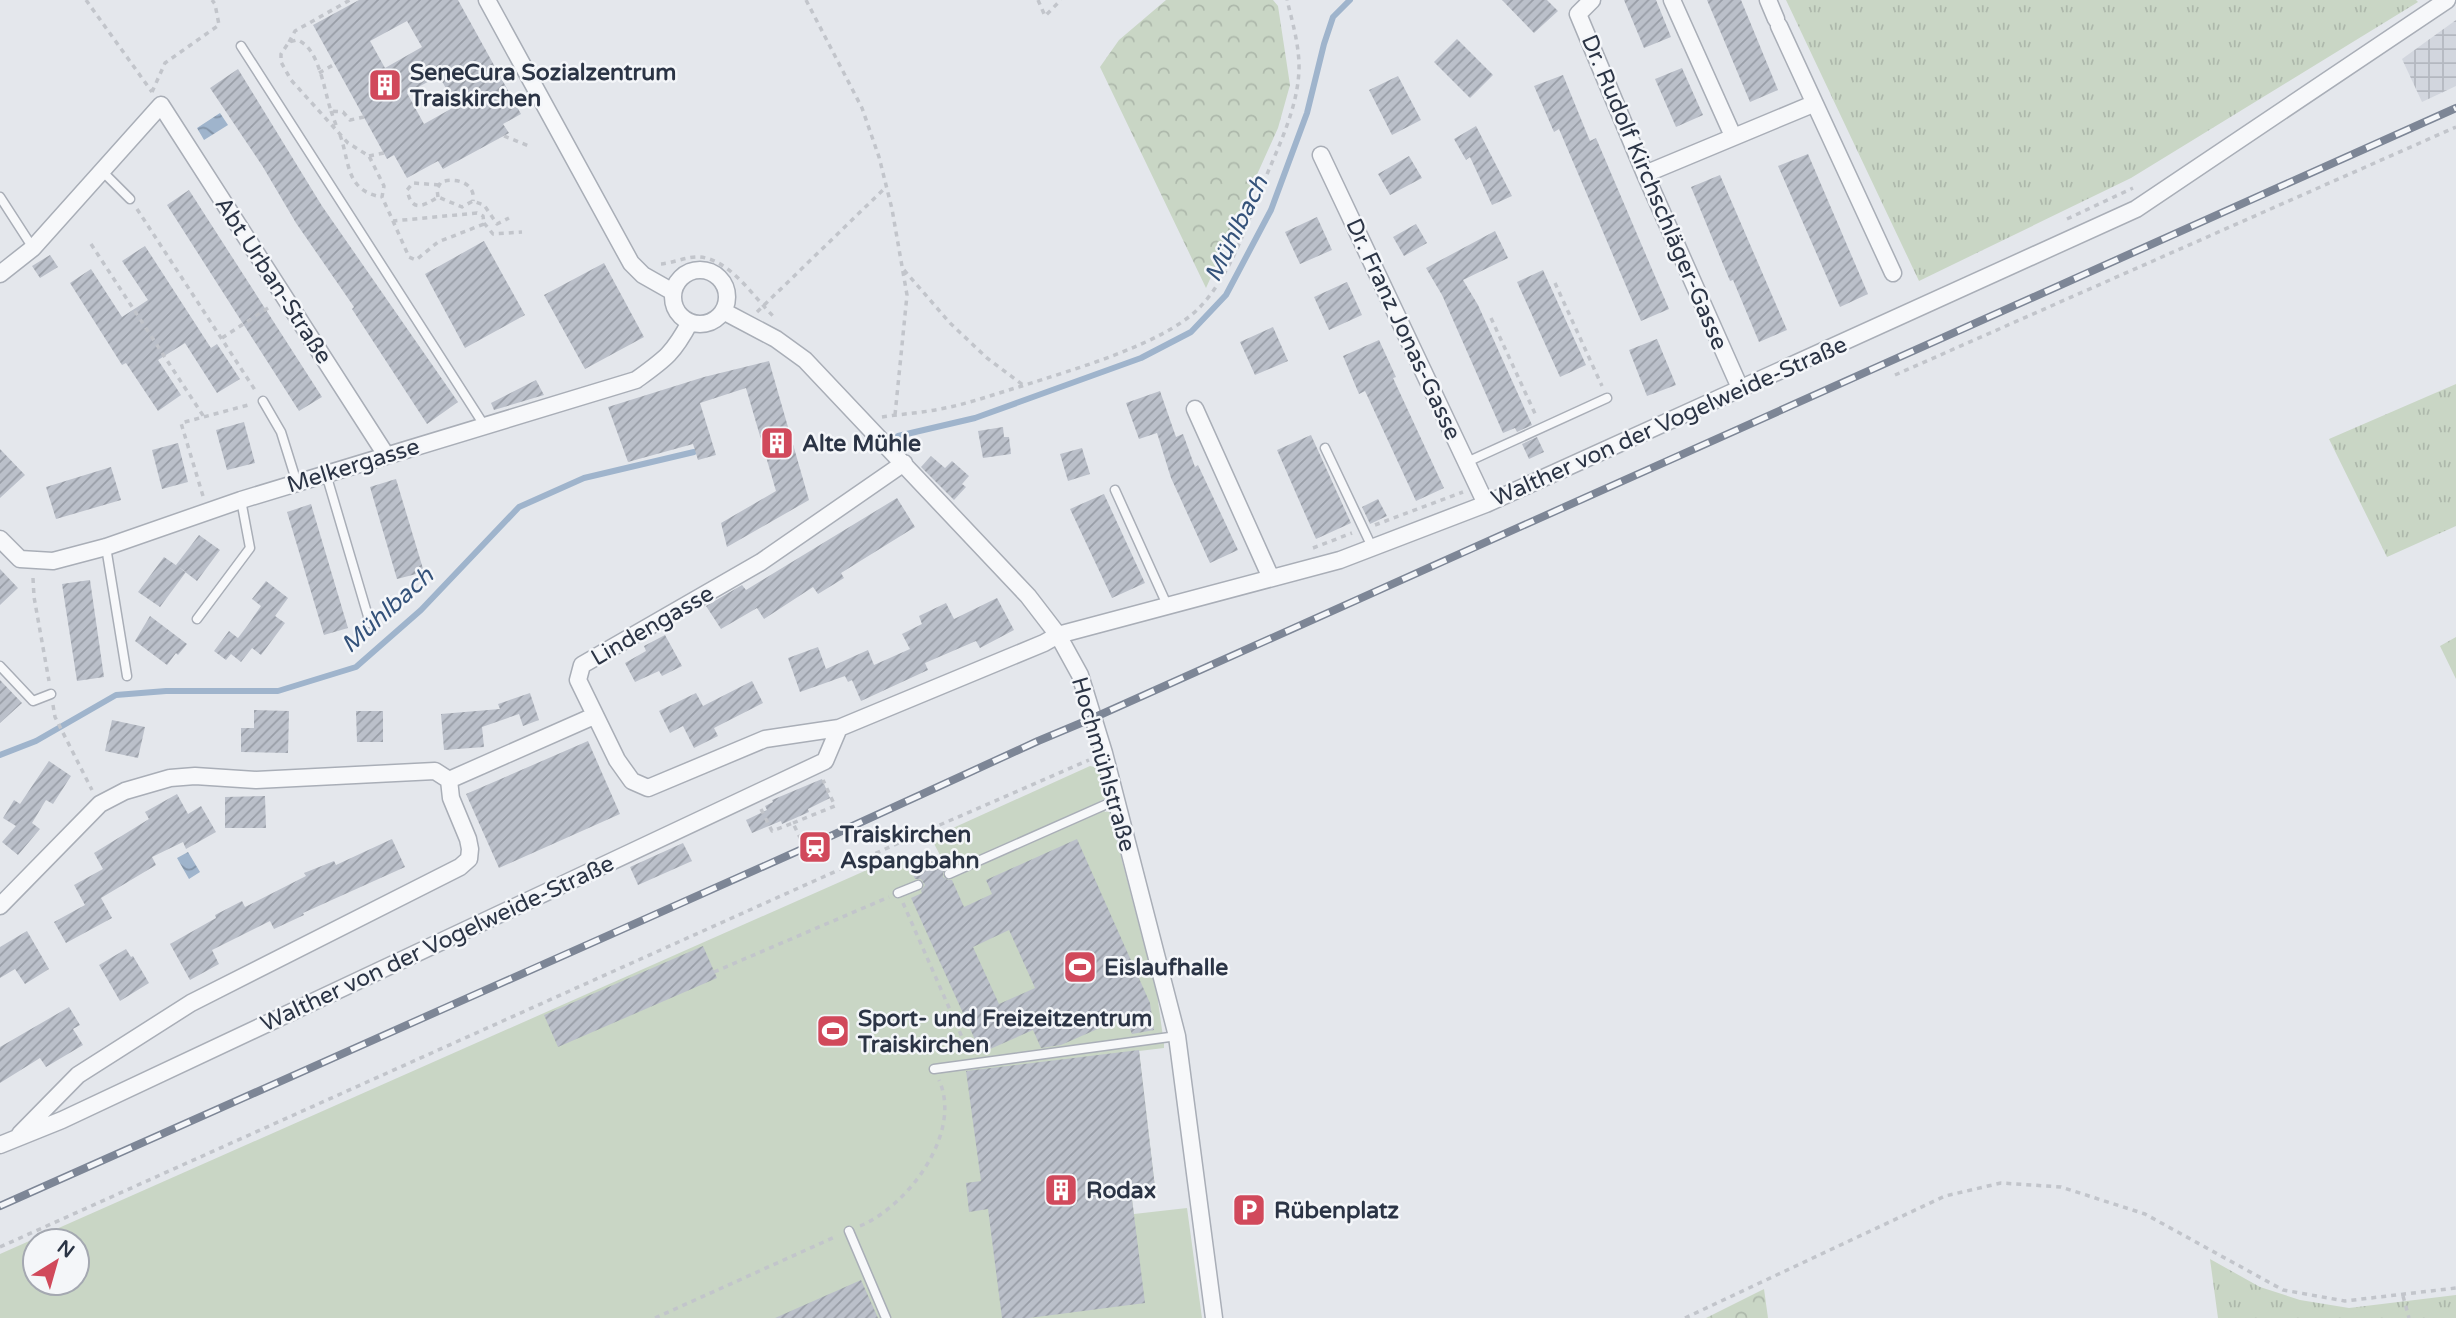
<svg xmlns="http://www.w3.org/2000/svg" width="2456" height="1318" font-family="'Varela Round',sans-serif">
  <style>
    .industrial { fill: url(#industrial-grid) }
    .grass { fill: url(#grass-tufts) }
    .forest { fill: url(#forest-crowns) }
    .park { fill: #c9d6c5; fill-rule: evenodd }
    .water { fill: url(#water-waves) }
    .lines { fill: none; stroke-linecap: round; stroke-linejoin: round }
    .stream { stroke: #9fb4cc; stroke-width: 6 }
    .building { fill: url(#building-hatch); fill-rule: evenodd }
    .lane-casing { stroke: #a9aeb7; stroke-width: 11 }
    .street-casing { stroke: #a9aeb7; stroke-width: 19 }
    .path { stroke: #c2c5cb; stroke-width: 3.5; stroke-dasharray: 5 5; stroke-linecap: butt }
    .lane { stroke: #f7f8fa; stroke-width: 8 }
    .street { stroke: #f7f8fa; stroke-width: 16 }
    .rail-casing { stroke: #7d8696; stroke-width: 8 }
    .rail { stroke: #f4f6f9; stroke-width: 5; stroke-dasharray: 16; stroke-linecap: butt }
    .labels { text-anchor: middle; stroke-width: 5; stroke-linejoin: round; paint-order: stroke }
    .poi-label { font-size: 23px; font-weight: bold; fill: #2b3445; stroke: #f4f6f9; text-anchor: start }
    .street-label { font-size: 23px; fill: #2b3445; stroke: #f4f6f9 }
    .water-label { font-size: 24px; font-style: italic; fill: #34527a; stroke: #f4f6f9 }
  </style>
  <defs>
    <pattern id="industrial-grid" width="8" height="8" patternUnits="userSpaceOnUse" patternTransform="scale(1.75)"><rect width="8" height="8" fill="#d2d6de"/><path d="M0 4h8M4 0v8" fill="none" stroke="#b4b8c0"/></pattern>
    <pattern id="grass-tufts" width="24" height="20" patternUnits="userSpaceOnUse" patternTransform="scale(1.75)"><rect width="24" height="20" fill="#c9d6c5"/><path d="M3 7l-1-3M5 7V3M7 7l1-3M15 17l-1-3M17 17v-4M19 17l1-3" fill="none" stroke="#adb8ab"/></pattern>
    <pattern id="forest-crowns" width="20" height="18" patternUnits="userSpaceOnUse" patternTransform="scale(1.75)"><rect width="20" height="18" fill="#c9d6c5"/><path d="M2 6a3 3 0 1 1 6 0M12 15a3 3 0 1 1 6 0" fill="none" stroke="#adb8ab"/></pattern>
    <pattern id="water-waves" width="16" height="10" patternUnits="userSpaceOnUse" patternTransform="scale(1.75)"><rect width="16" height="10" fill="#9fb4cc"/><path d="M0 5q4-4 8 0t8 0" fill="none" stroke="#8293a7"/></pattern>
    <pattern id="building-hatch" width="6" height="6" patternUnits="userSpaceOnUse" patternTransform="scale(1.75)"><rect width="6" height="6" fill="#bbc0ca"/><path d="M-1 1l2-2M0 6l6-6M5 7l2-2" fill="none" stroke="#989da6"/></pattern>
  </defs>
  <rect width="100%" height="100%" fill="#e4e7ec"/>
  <path class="industrial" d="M2456,20V86L2422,102L2402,59Z"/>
  <path class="grass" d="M1786,0H2416L2418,2L2131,178L1919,281Z
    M2456,384V526L2387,557L2329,439Z
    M2456,637V679L2440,646Z
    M2210,1259L2260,1287L2300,1300L2349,1308L2456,1295V1318H2218Z"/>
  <path class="forest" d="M1166,0H1273L1278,6L1290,85L1278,128L1206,288L1100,67L1119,40Z
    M1764,1289L1768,1318H1706Z"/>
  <path class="park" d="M1090,766L1099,768L1107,798L1100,801L1105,812L1109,811L1157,994L1164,1044V1048L1139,1051L1156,1196L1132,1199L1134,1214L1187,1208L1202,1318H0V1254L903,854L912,870L941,857L931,838ZM35,1241H77V1283H35Z"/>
  <path class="water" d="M220,113L228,125L204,140L197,128Z
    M188,852L200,872L189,879L177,858Z"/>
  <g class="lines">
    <path class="stream" d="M898,436L975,418L1141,358L1191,332L1226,295L1271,210L1307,113L1324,44L1333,17L1350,0
      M0,755L36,741L116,695L166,691H278L356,667L421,610L519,507L584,478L694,452"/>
  </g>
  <path class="building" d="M359,0H458L521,114L503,124L509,133L443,169L438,161L407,178L394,155L387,159L313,25ZM407,21L422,47L385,68L370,41ZM439,76L456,106L424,124L407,93Z
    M1502,0H1547L1558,11L1534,33Z
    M1624,0H1656L1671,37L1644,48Z
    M1707,0H1741L1778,90L1750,102Z
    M1457,39L1493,75L1470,98L1434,62Z
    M1682,68L1703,115L1676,127L1655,79Z
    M238,69L322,206L458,402L427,424L352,309L354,307L296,223L263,167L210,88Z
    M1563,75L1590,141L1596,138L1669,309L1641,321L1559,129L1554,132L1534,86Z
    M1398,76L1421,120L1392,135L1369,90Z
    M1476,126L1512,196L1492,205L1470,157L1466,160L1454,139Z
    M1808,154L1868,294L1840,307L1778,166Z
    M1409,156L1422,178L1390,195L1378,174Z
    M1720,175L1787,330L1759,342L1733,280L1730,281L1691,187Z
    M189,190L322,397L299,411L167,205Z
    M1317,217L1332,250L1300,264L1285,232Z
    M1416,224L1427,243L1404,256L1393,237Z
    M1495,231L1508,258L1463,280L1478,305L1532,425L1517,432L1515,428L1503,433L1442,295L1426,268Z
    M484,241L525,315L465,348L425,274Z
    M145,246L211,348L217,344L240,379L217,393L185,343L158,360L181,395L158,411L126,363L122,365L70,283L91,269L122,317L148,300L122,261Z
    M50,255L58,267L40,278L32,266Z
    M604,263L644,337L585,369L544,295Z
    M1543,270L1586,365L1560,377L1517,282Z
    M1347,282L1362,315L1329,330L1314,297Z
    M1273,327L1288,361L1255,375L1240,342Z
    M1657,339L1676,385L1647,396L1629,350Z
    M1379,340L1396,377L1393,378L1444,488L1416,501L1365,391L1359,394L1343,356Z
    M769,361L809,500L727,547L721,523L776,491L746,388L700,403L716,455L698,460L693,444L628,462L608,407L704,377Z
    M536,380L544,395L494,410L491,403Z
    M1160,391L1176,437L1183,434L1195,467L1198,465L1238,550L1210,563L1171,478L1157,433L1139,439L1126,403Z
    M244,422L255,463L227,470L216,430Z
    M1003,427L1004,437H1009L1011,454L983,458L978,431Z
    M1311,435L1351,523L1316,539L1277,450Z
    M1537,437L1544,452L1529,459L1522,444Z
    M178,443L188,482L162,489L152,450Z
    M1082,448L1090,474L1068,481L1060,454Z
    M0,449L25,475L0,498Z
    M931,456L945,468L952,461L969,476L962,484L966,487L954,500L921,467Z
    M111,467L121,500L56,519L46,487Z
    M396,479L424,572L397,579L370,487Z
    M1104,494L1145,583L1112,598L1070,509Z
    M897,498L915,527L841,573L844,578L818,594L813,587L764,619L757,608L721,629L706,606L742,585L746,590Z
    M1378,499L1387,516L1370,524L1362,507Z
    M311,504L348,628L324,635L287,512Z
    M199,535L220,550L197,581L176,565Z
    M164,557L186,572L160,607L138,592Z
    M0,569L18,588L0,605Z
    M90,580L104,677L77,681L62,584Z
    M266,581L288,598L275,616L285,623L261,655L252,648L241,662L231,654L226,660L214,651L229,631L238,638L250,622L261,606L252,599Z
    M997,598L1014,630L980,648L976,641L925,663L928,670L861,701L852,680L848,682L845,676L800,692L788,658L818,647L826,669L868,650L874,665L910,649L902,634L922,624L919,616L946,603L954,619Z
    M150,616L187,644L178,655L176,653L167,665L135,641Z
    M665,635L682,666L662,676L659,671L635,682L625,663L646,651L644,646Z
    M0,680L22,703L0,723Z
    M752,681L763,703L714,728L718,736L694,748L683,726L670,733L659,711L696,693L703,706Z
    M530,693L539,720L523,726L519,714L482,727L484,747L444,750L441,714L500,709L498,704Z
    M254,710L289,711L288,753L241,752V728H254Z
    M356,711H383V742H357Z
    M112,720L145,727L138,758L105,751Z
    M588,741L620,814L499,868L466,794Z
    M49,761L71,776L53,804L46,800L32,823L40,829L18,855L2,842L16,826L3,818L14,800L20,804Z
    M822,779L830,798L808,809L809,812L782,824L781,821L752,833L746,820L767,810L765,806L773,802L772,800Z
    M177,794L188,814L201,806L216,832L186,849L183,842L152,857L156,865L101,898L112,918L66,943L54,922L85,905L74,885L103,869L94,853L149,819L145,812Z
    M265,796L266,828H225V797Z
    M392,839L405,867L303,913L304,915L274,929L270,921L212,950L219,964L190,980L170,944L216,918L215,915L242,901L245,907L306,876L304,873L334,861L336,865Z
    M1077,839L1150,1003L1154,1030L1132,1034L1125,1017L1061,1045L1041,1048L1033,1030L981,1053L911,898L922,893L921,891L925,885L921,879H915L911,870L941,857L946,868L943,873V877L948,880H952L964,907L992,894L986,880ZM1009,930L1035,988L999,1004L973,947Z
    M683,843L692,861L638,885L630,867Z
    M27,931L49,969L25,984L15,969L0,978V947Z
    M703,946L717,978L558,1047L544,1015Z
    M126,949L131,957L133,956L149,983L120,1001L99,965Z
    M69,1007L80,1025L73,1029L83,1045L46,1067L40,1058L0,1083V1047Z
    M1139,1050L1156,1196L1132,1199L1145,1303L1029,1318H1002L988,1209L969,1212L966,1183L981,1181L966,1071Z
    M861,1280L878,1318H775Z"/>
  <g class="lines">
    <defs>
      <path id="lane" d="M241,46L484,425
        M102,171L130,199
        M0,197L33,248
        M263,401L281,432L297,483
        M1325,448L1372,547
        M1467,462L1607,398
        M326,474L370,623
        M1115,490L1168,607
        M106,547L127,676
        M197,619L250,548L241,500
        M0,666L33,701L51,694
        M949,874L1116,800
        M898,893L918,885
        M934,1069L1177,1036
        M849,1231L886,1318"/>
      <path id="street" d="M487,0L631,263L643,275L673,292
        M1592,0L1578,14L1645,174L1740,388
        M1672,0L1733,136
        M1768,0L1776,19
        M1779,26L1893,273
        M1321,155L1486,504
        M1645,174L1813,104
        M673 297a27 27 0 1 1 54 0a27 27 0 1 1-54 0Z
        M0,274L33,248L161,105L386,455
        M723,311L776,339L805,360L1028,596L1058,635L1080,675L1104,753L1177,1036L1214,1318
        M1195,409L1271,578
        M904,463L761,562L582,665L578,680L617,760L632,781L648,788L765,739L839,728L1044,643L1058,635L1340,560L1486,504L2136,209L2447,0
        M0,539L20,559L53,561L106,547L241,500L636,380C665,359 673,354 690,322
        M449,780L594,716
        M0,906L100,804L125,791L170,778L195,776L256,780L435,771L449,780
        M20,1134L78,1075L191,1003L460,867L469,859L470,849L468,839L451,798L449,780
        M0,1145L62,1120L825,761L839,728"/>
    </defs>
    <use href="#lane" class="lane-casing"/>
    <use href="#street" class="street-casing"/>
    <path class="path" d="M86,0L152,92
      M806,0L862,108L879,157L892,209L907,295L895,415
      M1038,0L1045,16L1061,0
      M289,42L295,31L350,0
      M319,73L335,64
      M152,92L165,63L219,25L215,4L212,0
      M331,111L337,128
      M364,117L350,120L343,112L331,111C324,90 319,47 297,40L289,42L281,54V62L291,80L348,143L369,156L384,186L382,197L393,221L409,257L416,260L438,242L484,224L483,216L477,213L393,221
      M340,135C350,162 345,191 382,197
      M504,136L529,146
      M369,156L384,153
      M439,185L413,183L407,190C412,213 423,206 438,197L462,207L473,201L484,205L497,224L509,218
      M438,197L437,189L441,182C456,177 476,183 473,201
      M137,209L255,390
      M2067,219L2133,188
      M484,223L493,234L522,232
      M91,244L204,417
      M661,264C673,263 688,256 700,257C730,260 753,296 773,316
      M904,270L950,323L987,358L1023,385
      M1555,283L1602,386
      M757,312L886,187
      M1491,318L1537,418
      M222,338L271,306
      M1895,375L2456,127
      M882,417C901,414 921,413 940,409C968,404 995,394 1022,386C1071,370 1165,344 1200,307C1233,272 1247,222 1265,179C1280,143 1300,103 1299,63C1298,41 1292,20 1287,0
      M203,496L181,423L252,404
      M1375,525L1463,492
      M1313,548L1352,533
      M33,578L34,597L49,681
      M53,705L55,717L92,790
      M761,809L772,831L793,823L807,852
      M793,823L835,806L823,780
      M903,903L969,1053
      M714,972L889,897
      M860,1226C908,1206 963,1133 939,1080
      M0,1247L912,837L1089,760
      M2403,1296L2409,1318
      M655,1318L837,1236
      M1685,1318L1945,1196L2001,1183L2061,1187L2145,1214L2283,1290L2345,1301L2456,1288"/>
    <use href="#lane" class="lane"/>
    <use href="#street" class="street"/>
    <defs>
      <path id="rail" d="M0,1206L798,851L1038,741L1093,718L2456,108"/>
    </defs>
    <use href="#rail" class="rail-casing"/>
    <use href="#rail" class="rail"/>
  </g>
  <defs>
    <symbol id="building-square" viewBox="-11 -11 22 22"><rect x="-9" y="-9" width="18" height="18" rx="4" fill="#d1495b" stroke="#f4f6f9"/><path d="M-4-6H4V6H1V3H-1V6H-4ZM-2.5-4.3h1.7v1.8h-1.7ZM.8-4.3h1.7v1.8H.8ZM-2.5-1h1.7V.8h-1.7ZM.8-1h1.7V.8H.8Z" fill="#fff"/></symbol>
    <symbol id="station-square" viewBox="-11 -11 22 22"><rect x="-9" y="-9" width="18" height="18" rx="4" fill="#d1495b" stroke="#f4f6f9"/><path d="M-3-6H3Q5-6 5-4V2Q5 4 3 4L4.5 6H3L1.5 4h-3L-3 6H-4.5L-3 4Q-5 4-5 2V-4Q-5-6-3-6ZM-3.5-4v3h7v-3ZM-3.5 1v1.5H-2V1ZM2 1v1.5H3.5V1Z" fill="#fff"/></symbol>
    <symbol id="stadium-square" viewBox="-11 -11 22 22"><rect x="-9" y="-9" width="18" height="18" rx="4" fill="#d1495b" stroke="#f4f6f9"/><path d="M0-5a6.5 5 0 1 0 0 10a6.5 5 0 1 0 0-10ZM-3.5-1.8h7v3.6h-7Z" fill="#fff"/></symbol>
    <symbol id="parking-square" viewBox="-11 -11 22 22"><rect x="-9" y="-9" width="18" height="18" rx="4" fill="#d1495b" stroke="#f4f6f9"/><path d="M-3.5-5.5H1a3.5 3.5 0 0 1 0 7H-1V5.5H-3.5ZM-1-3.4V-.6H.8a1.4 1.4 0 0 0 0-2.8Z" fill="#fff"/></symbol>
  </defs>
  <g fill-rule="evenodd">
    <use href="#building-square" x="366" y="66" width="38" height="38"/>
    <use href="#building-square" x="758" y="424" width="38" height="38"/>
    <use href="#station-square" x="796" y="828" width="38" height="38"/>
    <use href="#stadium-square" x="1061" y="948" width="38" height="38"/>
    <use href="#stadium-square" x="814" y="1012" width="38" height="38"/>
    <use href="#building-square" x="1042" y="1171" width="38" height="38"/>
    <use href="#parking-square" x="1230" y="1191" width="38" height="38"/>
  </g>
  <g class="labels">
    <g class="poi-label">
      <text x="410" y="80">SeneCura Sozialzentrum<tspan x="410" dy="26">Traiskirchen</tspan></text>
      <text x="802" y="451">Alte Mühle</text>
      <text x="840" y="842">Traiskirchen<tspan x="840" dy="26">Aspangbahn</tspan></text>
      <text x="1104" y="975">Eislaufhalle</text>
      <text x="858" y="1026">Sport- und Freizeitzentrum<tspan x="858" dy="26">Traiskirchen</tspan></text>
      <text x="1086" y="1198">Rodax</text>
      <text x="1274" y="1218">Rübenplatz</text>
    </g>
    <g class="street-label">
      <text transform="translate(1655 192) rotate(67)" y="8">Dr. Rudolf Kirchschläger-Gasse</text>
      <text transform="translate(274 280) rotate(57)" y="8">Abt Urban-Straße</text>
      <text transform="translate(1404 329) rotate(65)" y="8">Dr. Franz Jonas-Gasse</text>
      <text transform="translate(1669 421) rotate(-24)" y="8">Walther von der Vogelweide-Straße</text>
      <text transform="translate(353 465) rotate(-17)" y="8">Melkergasse</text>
      <text transform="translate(652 625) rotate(-30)" y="8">Lindengasse</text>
      <text transform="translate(1104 764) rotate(74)" y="8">Hochmühlstraße</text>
      <text transform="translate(437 943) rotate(-25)" y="8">Walther von der Vogelweide-Straße</text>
    </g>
    <g class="water-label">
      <text transform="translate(1236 229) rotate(-64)" y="8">Mühlbach</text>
      <text transform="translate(387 610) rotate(-42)" y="8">Mühlbach</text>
    </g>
  </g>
  <g transform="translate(56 1262) rotate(37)"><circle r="33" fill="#f4f6f9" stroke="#a4a8b1" stroke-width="2"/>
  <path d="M0-5L12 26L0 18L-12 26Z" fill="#d1495b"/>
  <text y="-10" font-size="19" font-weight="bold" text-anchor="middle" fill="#2b3445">N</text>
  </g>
</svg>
